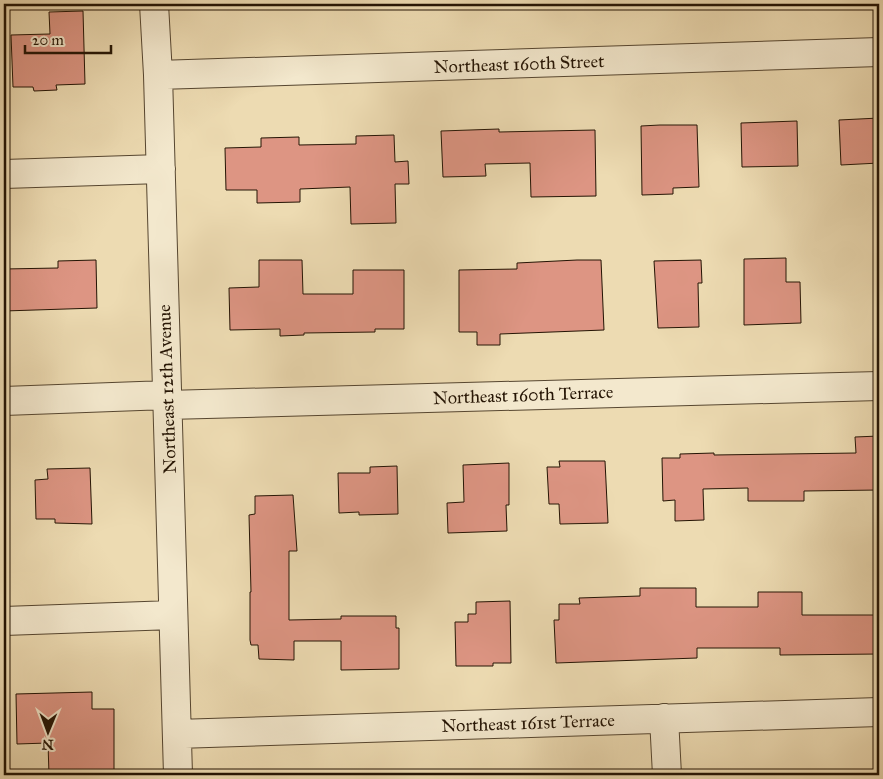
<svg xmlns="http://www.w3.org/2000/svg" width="883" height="779" font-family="'IM FELL Great Primer',serif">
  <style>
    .building { fill: #dd9583; stroke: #241404 }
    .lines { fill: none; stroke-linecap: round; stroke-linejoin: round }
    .minor-casing { stroke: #564630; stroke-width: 30 }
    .minor { stroke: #f3e8cd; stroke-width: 28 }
    .labels { text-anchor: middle; stroke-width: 4.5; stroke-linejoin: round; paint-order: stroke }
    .street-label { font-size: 18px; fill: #241404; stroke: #f3e8cd }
  </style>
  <rect width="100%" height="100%" fill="#eddbb2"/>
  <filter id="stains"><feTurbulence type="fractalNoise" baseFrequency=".004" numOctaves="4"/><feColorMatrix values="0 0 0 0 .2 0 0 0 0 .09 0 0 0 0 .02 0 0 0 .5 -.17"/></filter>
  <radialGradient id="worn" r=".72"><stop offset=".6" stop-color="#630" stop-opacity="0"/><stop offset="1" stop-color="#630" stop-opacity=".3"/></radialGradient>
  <path class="building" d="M83,11L85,84L56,85L57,90L34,91L33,87H13L11,35L50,34L49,12Z
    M879,118V163L841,165L839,120Z
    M797,121L798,166L742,167L741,123Z
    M660,125H697L699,187L673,188V194L642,195L641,126Z
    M499,129V132L595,130L596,196L531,197L530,163L485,164L486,176L443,177L441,131Z
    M394,135L395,162L408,161L409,184H395L396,223L351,224L350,187L300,189V202L257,203V190H226L225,148L261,147V138L299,137V145L356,144V136Z
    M786,258V282H800L801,323L744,325V259Z
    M96,260L97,308L4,311V269L58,268V261Z
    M259,260H302L303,294H353V270H404V329H375V332L304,333V335L280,336V329L230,330L229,288L259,287Z
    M577,260H601L604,330L500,334V345H477V332H459V270L517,269V263Z
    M701,260L702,283H698L699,327L658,328L654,261Z
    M879,436V490L804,491V501H748V488L703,489L704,520L675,521V500L663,501L662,458H680V454L714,453V455L856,453L855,437Z
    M559,461H605L608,523L560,524L559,504H549L547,467H560Z
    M509,463V505H506L507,531L448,533L447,503L464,502L463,465Z
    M397,466L398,514L359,515V512L339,513L338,473H370V467Z
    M90,468L92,524L55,523V519H36L35,480L48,479L47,469Z
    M293,495L297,551H289V620L341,619V616H396V628H399V669L341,670V641H294V660L259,659L258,645H251L250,640V592H251L249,515L255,514V496Z
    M640,588H696V607H758V592H802V615H879V654L780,655V648H697V658L556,663L554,620H559V604H580L579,598L640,596Z
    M510,601L511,663H493V666H456L455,622H468V614H476V602Z
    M92,692V709H114V775H49L48,743L17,744L16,694Z"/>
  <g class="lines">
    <defs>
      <path id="minor" d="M154,4L158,75L178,775
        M158,75L879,52
        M4,174L161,169
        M4,401L167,395
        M167,405L879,386
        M4,621L173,615
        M664,718L667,775
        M177,734L879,712"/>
    </defs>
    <use href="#minor" class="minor-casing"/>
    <use href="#minor" class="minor"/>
  </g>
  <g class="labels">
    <g class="street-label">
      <text transform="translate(519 64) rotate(-2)" y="6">Northeast 160th Street</text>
      <text transform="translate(167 389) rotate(-92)" y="6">Northeast 12th Avenue</text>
      <text transform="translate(523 395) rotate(-2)" y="6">Northeast 160th Terrace</text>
      <text transform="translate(528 723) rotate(-2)" y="6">Northeast 161st Terrace</text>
    </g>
  </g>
  <rect width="883" height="779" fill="none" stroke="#eddbb2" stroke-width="20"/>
  <rect x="5" y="5" width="873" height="769" fill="none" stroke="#241404" stroke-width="2.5"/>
  <rect x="10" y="10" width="863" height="759" fill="none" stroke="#241404"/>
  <g transform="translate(48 732) rotate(181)" stroke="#f3e8cd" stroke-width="4" paint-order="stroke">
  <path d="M0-4L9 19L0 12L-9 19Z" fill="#241404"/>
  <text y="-8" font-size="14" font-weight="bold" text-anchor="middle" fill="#241404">N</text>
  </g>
  <path d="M25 45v8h86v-8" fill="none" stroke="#241404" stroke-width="2.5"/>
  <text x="32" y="45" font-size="15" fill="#241404" stroke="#f3e8cd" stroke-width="4" paint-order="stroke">20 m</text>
  <rect width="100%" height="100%" filter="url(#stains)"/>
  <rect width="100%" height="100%" fill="url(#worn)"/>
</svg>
